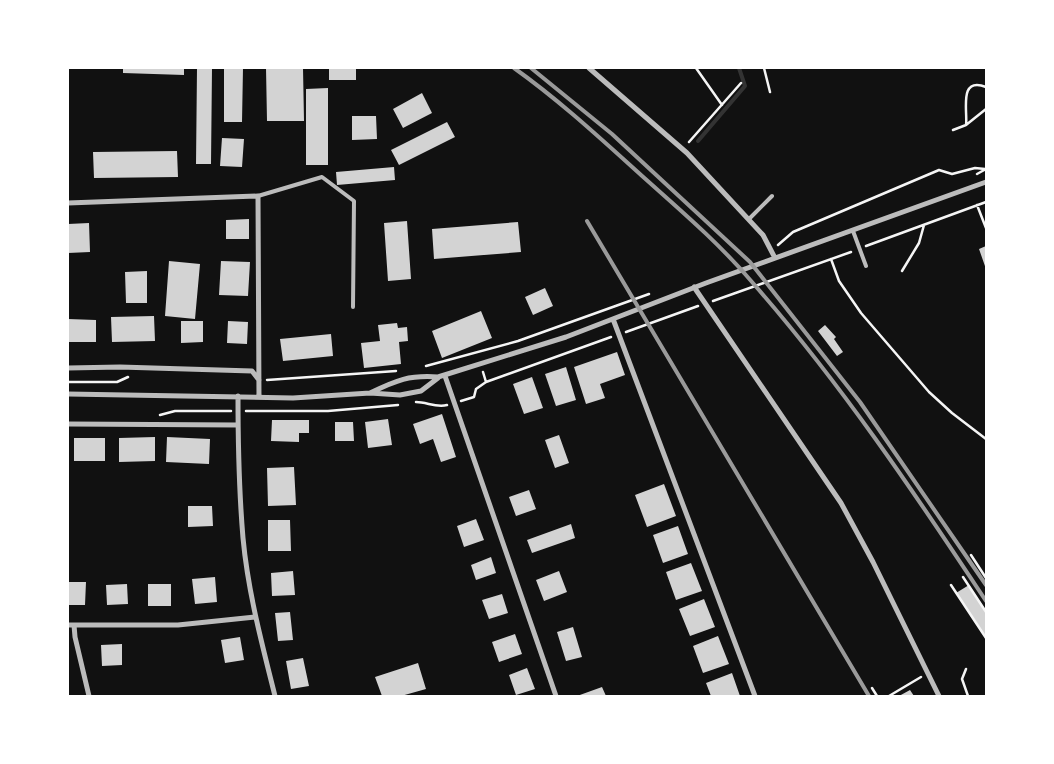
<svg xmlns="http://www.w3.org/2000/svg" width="1054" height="764" font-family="'Sofia Sans Condensed',sans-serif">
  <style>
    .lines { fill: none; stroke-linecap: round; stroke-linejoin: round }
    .stream { stroke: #333; stroke-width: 4 }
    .building { fill: #d3d3d3 }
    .path { stroke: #f5f5f5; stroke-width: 2.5 }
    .service { stroke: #bcbcbc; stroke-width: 4 }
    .minor { stroke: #bcbcbc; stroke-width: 5 }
    .rail { stroke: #9a9a9a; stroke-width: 4 }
  </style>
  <rect width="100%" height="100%" fill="#111"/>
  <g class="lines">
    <path class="stream" d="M698,141L745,86L739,68"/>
  </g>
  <path class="building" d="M123,68H184V75L123,73Z
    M197,68H212L211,164H196Z
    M224,68H243L242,122H224Z
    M266,68H303L304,121H267Z
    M329,68H356V80H329Z
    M328,88V165H306V89Z
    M422,93L432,113L403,128L393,109Z
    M352,116H376L377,139L352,140Z
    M447,122L455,137L399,165L391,150Z
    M222,138L244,139L242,167L220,166Z
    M177,151L178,177L94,178L93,152Z
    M394,167L395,180L337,185L336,172Z
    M249,219V239H226V220Z
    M407,221L411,279L388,281L384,223Z
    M518,222L521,252L434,259L432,229Z
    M89,223L90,252L68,253V224Z
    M986,246V269L979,249Z
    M169,261L200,264L195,319L165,316Z
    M221,261L250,262L248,296L219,295Z
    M147,271V303H126L125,272Z
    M545,288L553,306L533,315L525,297Z
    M481,311L492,338L442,358L432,331Z
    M154,316L155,341L112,342L111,317Z
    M68,319L96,320V342H68Z
    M181,321H203V342L181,343Z
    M228,321L248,322L247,344L227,343Z
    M397,323L398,328L407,327L408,341L399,342L401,364L364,368L361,343L380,341L378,325Z
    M825,325L836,337L834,339L843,352L837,356L818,331Z
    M331,334L333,356L283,361L280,339Z
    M617,352L625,375L600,384L605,398L586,404L574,367Z
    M566,367L576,400L556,406L545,374Z
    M532,377L543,408L524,414L513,384Z
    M442,414L456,457L441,462L433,439L420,444L413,424Z
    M388,419L392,445L368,448L365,422Z
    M272,420H309V433H299V442L271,441Z
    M335,422H353L354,441H335Z
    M559,435L569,463L555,468L545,440Z
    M155,437V461L119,462V438Z
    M167,437L210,439L209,464L166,462Z
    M74,438H105V461H74Z
    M294,467L296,505L268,506L267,468Z
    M664,484L676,516L647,527L635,495Z
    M529,490L536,509L516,516L509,497Z
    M188,506H212L213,526L188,527Z
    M476,519L484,540L464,547L457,526Z
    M268,520H290L291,551H268Z
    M571,524L575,538L532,553L527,540Z
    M678,526L688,554L663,563L653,535Z
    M491,557L496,573L476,580L471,565Z
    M691,563L702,591L676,600L666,572Z
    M293,571L295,595L272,596L271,573Z
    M559,571L567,592L544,601L536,580Z
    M215,577L217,602L195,604L192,579Z
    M68,582H86L85,605H68Z
    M127,584L128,604L107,605L106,585Z
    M148,584H171V606H148Z
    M969,585L986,611V639L956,593Z
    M502,594L508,613L489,619L482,600Z
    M704,599L715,627L690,636L679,609Z
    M290,612L293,640L278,641L275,613Z
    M573,627L582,657L566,661L557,632Z
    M515,634L522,654L499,662L492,642Z
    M718,636L729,664L703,673L693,646Z
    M240,637L244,660L225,663L221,640Z
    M122,644V665L102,666L101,645Z
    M303,658L309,686L291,689L286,661Z
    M418,663L426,689L401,696H382L375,677Z
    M527,668L535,689L516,695L509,675Z
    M732,673L740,696H711L706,683Z
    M602,687L606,696H577Z
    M910,690L914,696H899Z"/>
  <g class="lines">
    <path class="path" d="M696,68L722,105
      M764,68L770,92
      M966,125C968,112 958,76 986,87
      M953,130L966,125L986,109
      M689,142L741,83
      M977,174L986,169
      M977,205L986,228
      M778,245L793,232L939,170L952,174L975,168L985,169
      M866,246L986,202
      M831,259L839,281L861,313L929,392L952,413L986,439
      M902,271L919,243L924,225
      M713,301L851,252
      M626,332L698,306
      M426,366L518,341L649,294
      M483,372L486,382
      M267,380L396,371
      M68,382H117L128,377
      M461,401L474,397L476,389L486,382L611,337
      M416,402C427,402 436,408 447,405
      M246,411H328L398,405
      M160,415L175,411H231
      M971,555L986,578
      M963,577L986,612
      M951,585L986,638
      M966,669L962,679L968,696
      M872,688L877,696
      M889,696L921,677"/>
    <path class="service" d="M258,196L322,177L354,201L353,307
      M749,219L772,196
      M853,231L866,266"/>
    <path class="minor" d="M589,68L687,153L763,235L775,258
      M68,203L258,196L259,397
      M694,287L841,503L873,562L939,696
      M613,319L755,696
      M68,368L120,367L252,371L259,380
      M445,376L556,696
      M370,393C397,380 409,375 438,377L566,337L706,283L986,182
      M68,394L293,398L370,393L400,395L421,391L438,378
      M238,396C238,444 239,491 243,538C248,592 262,644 275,696
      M68,424L238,425
      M68,625H178L255,617
      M74,625L75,637L89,696"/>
    <path class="rail" d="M514,68C559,100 600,138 641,175C679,209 719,243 752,282C839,381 914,492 986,601
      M531,68L612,134L750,262L860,402L986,585
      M587,221L869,696"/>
  </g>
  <rect width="1054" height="764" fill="none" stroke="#ffffff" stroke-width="138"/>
</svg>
